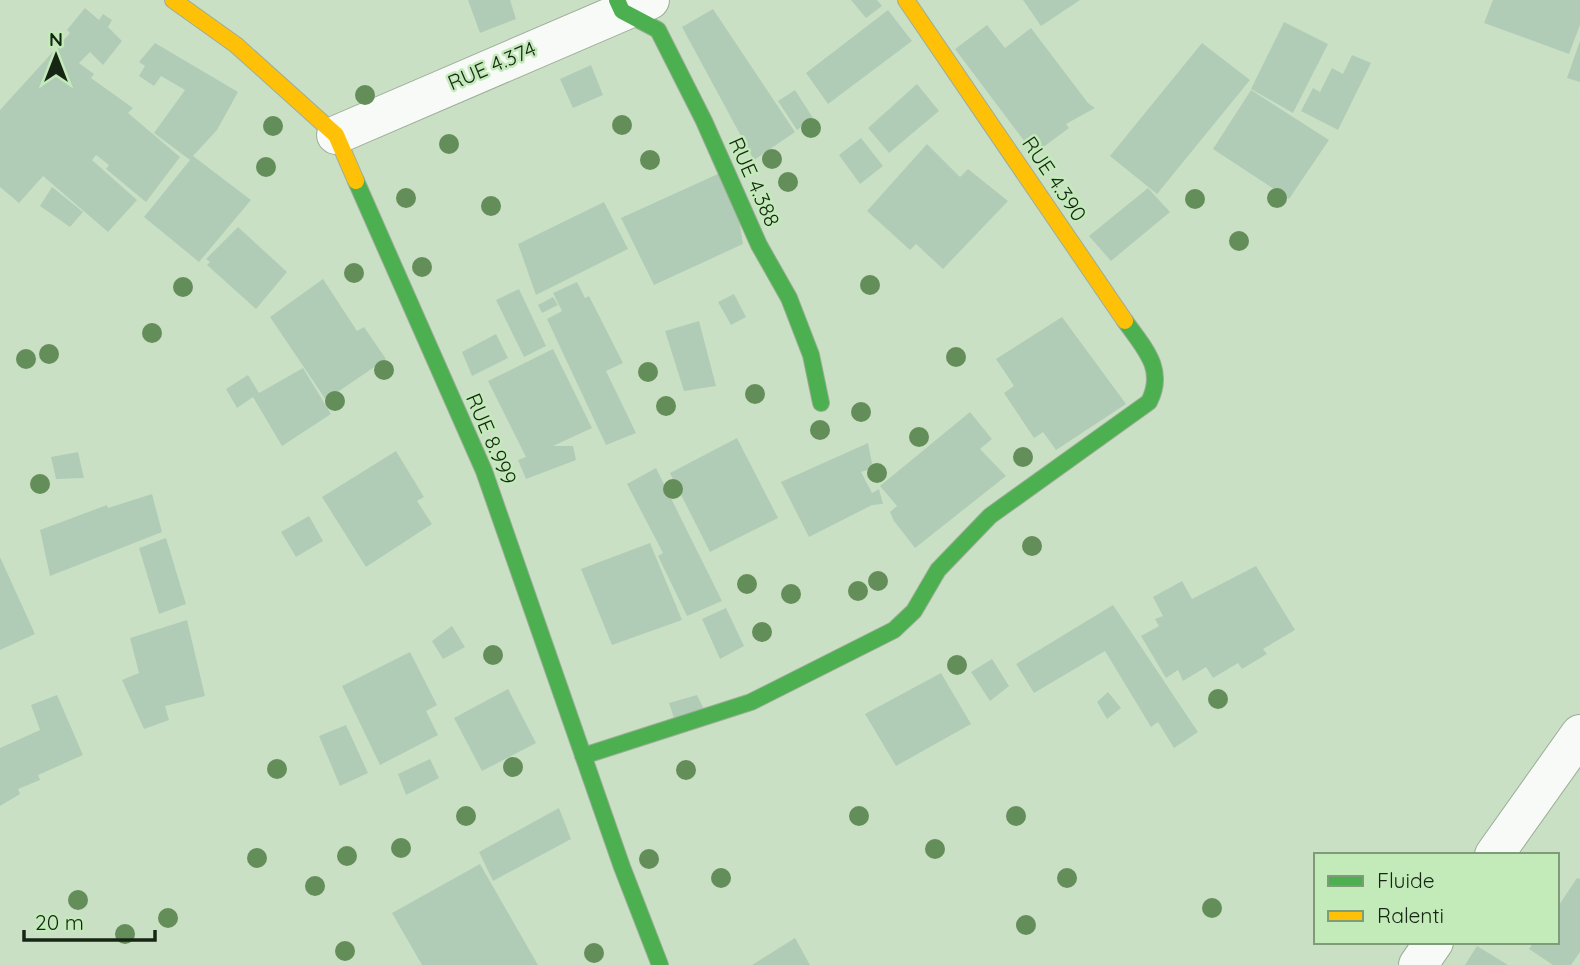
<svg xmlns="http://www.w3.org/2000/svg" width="1580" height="965" font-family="Quicksand,sans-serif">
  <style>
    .building { fill: #b0ccb7 }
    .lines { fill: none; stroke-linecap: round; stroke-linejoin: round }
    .street-casing { stroke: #9cad98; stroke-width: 40 }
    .fast-casing { stroke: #9cad98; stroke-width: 18 }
    .slow-casing { stroke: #9cad98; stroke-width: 18 }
    .street { stroke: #f7faf6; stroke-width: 38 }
    .fast { stroke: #4caf50; stroke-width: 16 }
    .slow { stroke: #ffc107; stroke-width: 16 }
    .tree { fill: #648e59 }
    .labels { text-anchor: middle; stroke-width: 5; stroke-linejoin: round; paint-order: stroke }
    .street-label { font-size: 21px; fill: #172614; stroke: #c3ebba }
  </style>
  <rect width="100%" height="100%" fill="#cae0c5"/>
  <path class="building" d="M468,0H510L516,19L480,33Z
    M851,0H877L882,6L866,18Z
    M1023,0H1080L1041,26Z
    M1493,0H1580V25L1569,54L1484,23Z
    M85,8L99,20L103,14L112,20L108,27L122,41L103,65L90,52L79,63L94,74L91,78L133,108L128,113L180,157L146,202L106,169L109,165L96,155L92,160L137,200L108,232L43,176L19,203L0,187V110L70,33L67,30Z
    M713,9L795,132L754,160L682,27Z
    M888,10L912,41L828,104L806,73Z
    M1284,22L1328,44L1293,113L1251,89Z
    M987,25L1005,48L1031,28L1088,103L1095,108L1066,124L1069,128L1042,148L1039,144L1031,150L955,49Z
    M1580,41V82L1567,78Z
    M155,43L238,92L217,130L193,156L251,200L199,262L144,217L190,160L154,133L185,90L161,76L154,86L139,76L145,66L139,62Z
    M1202,43L1250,80L1157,194L1110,156Z
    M1352,55L1371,63L1338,130L1301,111L1313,88L1320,92L1332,68L1343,74Z
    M591,65L603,95L573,108L560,79Z
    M917,84L939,111L889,153L868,128Z
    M795,90L813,118L797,130L778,101Z
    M1251,90L1329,140L1289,199L1213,149Z
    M861,138L883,166L860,184L839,155Z
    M927,144L960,177L968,169L1008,201L943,269L916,244L910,250L867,211Z
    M731,168L743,244L654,285L621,218Z
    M52,187L83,212L70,227L40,206Z
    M1148,188L1170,212L1111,261L1089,236Z
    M604,202L628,249L536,295L518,244Z
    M238,227L287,272L256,309L207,265L210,262L206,259Z
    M323,279L357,331L364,327L386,359L326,400L270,317Z
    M577,282L585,298L589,296L623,363L606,371L636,433L606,445L547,319L562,311L553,293Z
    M519,289L546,346L524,357L496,300Z
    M734,294L746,317L731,325L718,302Z
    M553,297L558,305L542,313L538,305Z
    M1062,317L1126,404L1056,450L1043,432L1034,438L1004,393L1014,386L996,359Z
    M699,321L716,386L684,391L665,331Z
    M496,334L508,358L472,376L462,352Z
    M553,349L592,428L553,446H573L576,460L526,479L518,460L526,457L488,381Z
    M303,368L331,414L282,446L253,397L237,408L226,389L248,375L259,393Z
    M970,412L992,439L980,449L1006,476L915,548L894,521L890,512L897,506L880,486Z
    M737,438L778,518L710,552L670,473Z
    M868,443L873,468L861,472L872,493L879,489L883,504L872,505L809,537L781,482Z
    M396,451L424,497L417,501L432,524L366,567L322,497Z
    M78,452L84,478L56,479L51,457Z
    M656,468L722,601L687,616L658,556L663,553L627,484Z
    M152,494L162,532L50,576L40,530L107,505L108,508Z
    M309,516L323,541L296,557L281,532Z
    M166,538L186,604L159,614L139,548Z
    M650,543L682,620L612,645L581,569Z
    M0,557L35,634L0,650Z
    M1256,566L1295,630L1263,649L1267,654L1242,669L1238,663L1213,678L1206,667L1183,681L1178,670L1166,678L1141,636L1159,626L1155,619L1163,616L1153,597L1182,581L1192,599Z
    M1113,605L1198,732L1174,748L1158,722L1151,727L1105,651L1034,693L1016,664Z
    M726,608L744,646L720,659L702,619Z
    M187,620L205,696L165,706L169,720L144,729L122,680L139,673L130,638Z
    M452,626L465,647L443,659L432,641Z
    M410,652L437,705L426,711L438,735L380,765L342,686Z
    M992,659L1009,686L990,701L971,672Z
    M941,673L971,724L896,766L865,714Z
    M508,689L536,743L482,771L454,718Z
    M1108,692L1121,708L1107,719L1097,702Z
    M57,695L83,755L38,775L40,780L18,789L20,794L0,806V748L40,730L31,705Z
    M697,695L704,709L674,718L669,703Z
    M346,725L368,773L340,786L319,736Z
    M430,759L439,778L406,795L398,774Z
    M559,808L571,839L493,881L479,852Z
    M480,864L538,965H422L392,913Z
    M1577,878L1580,879V952L1571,965H1553L1529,949L1534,942H1557V908Z
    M795,938L810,965H752Z
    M1477,946L1508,965H1465Z"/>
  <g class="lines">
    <defs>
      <path id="street" d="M336,135L650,0
        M1494,855L1580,734
        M1418,965L1434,942"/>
      <path id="fast" d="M617,0L622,11L658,30L704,121L759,245L789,298L811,355L821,403
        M356,181L484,471L622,867L660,965
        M583,756L751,702L894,630L914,611L938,570L990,516L1149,402C1166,369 1144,348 1125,321"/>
      <path id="slow" d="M173,0L236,45L336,135L356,181
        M906,0L1125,321"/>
    </defs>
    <use href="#street" class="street-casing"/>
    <use href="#fast" class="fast-casing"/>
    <use href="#slow" class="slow-casing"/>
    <use href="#street" class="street"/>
    <use href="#fast" class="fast"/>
    <use href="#slow" class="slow"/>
  </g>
  <g class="tree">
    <circle cx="365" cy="95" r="10"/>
    <circle cx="622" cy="125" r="10"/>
    <circle cx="273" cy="126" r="10"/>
    <circle cx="811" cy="128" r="10"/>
    <circle cx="449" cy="144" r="10"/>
    <circle cx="772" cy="159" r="10"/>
    <circle cx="650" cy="160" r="10"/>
    <circle cx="266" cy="167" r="10"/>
    <circle cx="788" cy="182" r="10"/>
    <circle cx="406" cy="198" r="10"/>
    <circle cx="1277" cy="198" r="10"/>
    <circle cx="1195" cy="199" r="10"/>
    <circle cx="491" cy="206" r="10"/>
    <circle cx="1239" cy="241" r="10"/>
    <circle cx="422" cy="267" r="10"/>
    <circle cx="354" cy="273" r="10"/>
    <circle cx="870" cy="285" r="10"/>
    <circle cx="183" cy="287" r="10"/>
    <circle cx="152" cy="333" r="10"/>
    <circle cx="49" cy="354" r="10"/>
    <circle cx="956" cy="357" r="10"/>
    <circle cx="26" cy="359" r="10"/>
    <circle cx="384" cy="370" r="10"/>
    <circle cx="648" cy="372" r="10"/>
    <circle cx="755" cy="394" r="10"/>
    <circle cx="335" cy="401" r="10"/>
    <circle cx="666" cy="406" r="10"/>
    <circle cx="861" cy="412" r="10"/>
    <circle cx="820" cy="430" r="10"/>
    <circle cx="919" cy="437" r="10"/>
    <circle cx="1023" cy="457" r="10"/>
    <circle cx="877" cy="473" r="10"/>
    <circle cx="40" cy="484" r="10"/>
    <circle cx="673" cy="489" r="10"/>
    <circle cx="1032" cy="546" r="10"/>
    <circle cx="878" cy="581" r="10"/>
    <circle cx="747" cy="584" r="10"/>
    <circle cx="858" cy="591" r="10"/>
    <circle cx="791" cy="594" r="10"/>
    <circle cx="762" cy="632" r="10"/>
    <circle cx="493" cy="655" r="10"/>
    <circle cx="957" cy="665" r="10"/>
    <circle cx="1218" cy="699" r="10"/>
    <circle cx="513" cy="767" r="10"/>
    <circle cx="277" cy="769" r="10"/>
    <circle cx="686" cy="770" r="10"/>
    <circle cx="466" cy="816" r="10"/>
    <circle cx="859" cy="816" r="10"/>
    <circle cx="1016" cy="816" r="10"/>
    <circle cx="401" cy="848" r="10"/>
    <circle cx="935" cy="849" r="10"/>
    <circle cx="347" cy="856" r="10"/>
    <circle cx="257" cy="858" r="10"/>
    <circle cx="649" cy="859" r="10"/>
    <circle cx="721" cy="878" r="10"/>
    <circle cx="1067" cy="878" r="10"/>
    <circle cx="315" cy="886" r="10"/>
    <circle cx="78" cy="900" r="10"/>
    <circle cx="1212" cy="908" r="10"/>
    <circle cx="168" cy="918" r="10"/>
    <circle cx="1026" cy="925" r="10"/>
    <circle cx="125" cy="934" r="10"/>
    <circle cx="345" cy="951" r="10"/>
    <circle cx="594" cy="953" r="10"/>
  </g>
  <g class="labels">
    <g class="street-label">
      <text transform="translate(492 66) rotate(-23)" y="7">RUE 4.374</text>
      <text transform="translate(1054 179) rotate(56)" y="7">RUE 4.390</text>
      <text transform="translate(754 182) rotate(66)" y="7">RUE 4.388</text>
      <text transform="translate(491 439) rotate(67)" y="7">RUE 8.999</text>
    </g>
  </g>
  <rect x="1314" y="853" width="245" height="91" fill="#c3ebba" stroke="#7e9c78" stroke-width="2"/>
  <rect x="1328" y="876" width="35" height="10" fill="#4caf50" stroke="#7e9c78" stroke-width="2"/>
  <text x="1377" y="888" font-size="21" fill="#172614">Fluide</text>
  <rect x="1328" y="911" width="35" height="10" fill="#ffc107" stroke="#7e9c78" stroke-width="2"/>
  <text x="1377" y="923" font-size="21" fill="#172614">Ralenti</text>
  <g transform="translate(56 56)" stroke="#c3ebba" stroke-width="5" paint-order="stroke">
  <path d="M0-5L12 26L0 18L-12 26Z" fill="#172614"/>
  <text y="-10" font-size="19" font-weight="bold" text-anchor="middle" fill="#172614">N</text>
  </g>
  <path d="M24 930v10h131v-10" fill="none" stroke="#172614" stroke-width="3.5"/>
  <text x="35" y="930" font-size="21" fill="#172614" stroke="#c3ebba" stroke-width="5" paint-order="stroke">20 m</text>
</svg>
